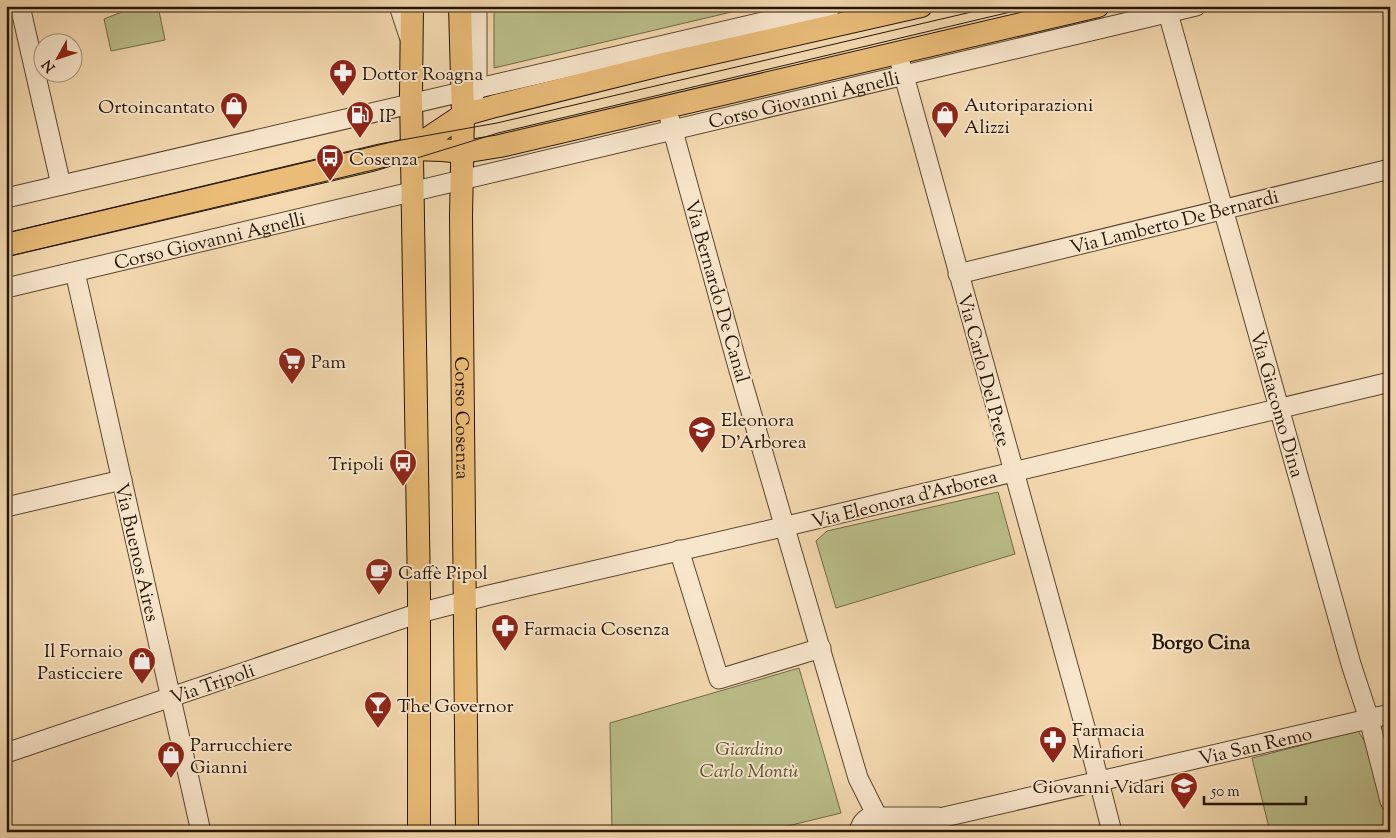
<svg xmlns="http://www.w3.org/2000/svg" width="1396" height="838" font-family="'Sorts Mill Goudy',serif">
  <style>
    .green { fill: #bbbf8b; stroke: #706a47 }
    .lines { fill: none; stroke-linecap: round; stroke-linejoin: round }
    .minor-casing { stroke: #59462e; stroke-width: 21 }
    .major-casing { stroke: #251503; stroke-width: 24 }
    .minor { stroke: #f8e6cc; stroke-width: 19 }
    .major { stroke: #eabc78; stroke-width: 22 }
    .tram { stroke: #251503; stroke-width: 1 }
    .labels { text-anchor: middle; stroke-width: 4; stroke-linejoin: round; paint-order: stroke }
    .poi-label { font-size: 19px; fill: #251503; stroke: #f8e6cc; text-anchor: start }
    .street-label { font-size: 19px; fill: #251503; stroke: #f8e6cc }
    .park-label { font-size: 19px; font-style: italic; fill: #5a5033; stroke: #f8e6cc }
    .neighbourhood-label { font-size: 20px; font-weight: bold; fill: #251503; stroke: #f8e6cc }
  </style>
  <rect width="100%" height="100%" fill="#f4d9b0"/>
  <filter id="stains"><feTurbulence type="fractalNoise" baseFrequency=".004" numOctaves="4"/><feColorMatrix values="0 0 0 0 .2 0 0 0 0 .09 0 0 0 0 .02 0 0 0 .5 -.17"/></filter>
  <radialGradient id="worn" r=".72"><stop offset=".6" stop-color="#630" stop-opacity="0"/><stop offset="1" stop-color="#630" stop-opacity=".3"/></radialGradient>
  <path class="green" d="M137,6H158L165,40L111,51L104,19Z
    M494,6H757L494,68Z
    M998,492L1015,554L836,608L816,541L827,531Z
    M799,668L841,813L763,832H612L610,723Z
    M1358,731L1369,748L1390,826V832H1270L1252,758Z"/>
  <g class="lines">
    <defs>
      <g id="minor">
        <path d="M20,6L61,185"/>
        <path d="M399,6L409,36"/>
        <path d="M1166,6L1351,664L1369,719L1390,801"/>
        <path d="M901,65L1085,727L1112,832"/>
        <path d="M472,99L477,88V6"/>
        <path d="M670,120L738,367L858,778L877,816"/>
        <path d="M6,198L832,6"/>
        <path d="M75,272L201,832"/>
        <path d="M958,274L1390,169"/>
        <path id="s1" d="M6,288L1196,6"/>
        <path d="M6,507L122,480"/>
        <path d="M679,550L719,679L821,648"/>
        <path d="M6,753L419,613L489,595L808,521L1390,382"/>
        <path d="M881,817H938"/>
        <path d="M859,832C863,810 888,812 894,832"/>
        <path d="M912,832L944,817L1390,714"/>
      </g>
      <g id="major">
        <path d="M412,6L411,94L419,594V832"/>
        <path id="s2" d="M460,6L463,115L461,216L467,832"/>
        <path d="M412,149L463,115L495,106L660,65L921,6"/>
        <path d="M6,245L412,149L442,150L463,152L500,146L1098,6"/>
      </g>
    </defs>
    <use href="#minor" class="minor-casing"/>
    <use href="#major" class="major-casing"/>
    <use href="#minor" class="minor"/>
    <use href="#major" class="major"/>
    <path class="tram" d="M6,233L379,144L497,123L997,6
      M6,257L375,171L498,133L1036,6"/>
  </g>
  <defs>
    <symbol id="pharmacy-pin" viewBox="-11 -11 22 30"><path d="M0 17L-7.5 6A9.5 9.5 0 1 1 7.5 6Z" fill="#8f2418" stroke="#f8e6cc"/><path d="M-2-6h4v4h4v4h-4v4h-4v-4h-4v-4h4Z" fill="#fff"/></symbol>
    <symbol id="shop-pin" viewBox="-11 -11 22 30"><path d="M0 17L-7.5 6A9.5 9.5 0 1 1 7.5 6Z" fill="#8f2418" stroke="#f8e6cc"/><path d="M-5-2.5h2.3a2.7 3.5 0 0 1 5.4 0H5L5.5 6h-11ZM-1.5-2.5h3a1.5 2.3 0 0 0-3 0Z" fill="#fff"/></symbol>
    <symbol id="fuel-pin" viewBox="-11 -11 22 30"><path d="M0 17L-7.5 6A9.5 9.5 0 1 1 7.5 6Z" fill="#8f2418" stroke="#f8e6cc"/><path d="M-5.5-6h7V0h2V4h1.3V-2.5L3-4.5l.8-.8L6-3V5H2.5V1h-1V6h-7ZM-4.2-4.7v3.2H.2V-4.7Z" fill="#fff"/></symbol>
    <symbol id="bus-pin" viewBox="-11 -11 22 30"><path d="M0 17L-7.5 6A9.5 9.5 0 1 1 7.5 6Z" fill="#8f2418" stroke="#f8e6cc"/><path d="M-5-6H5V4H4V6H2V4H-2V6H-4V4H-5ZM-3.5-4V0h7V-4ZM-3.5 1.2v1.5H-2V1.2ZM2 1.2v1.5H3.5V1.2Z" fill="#fff"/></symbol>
    <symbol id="supermarket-pin" viewBox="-11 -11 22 30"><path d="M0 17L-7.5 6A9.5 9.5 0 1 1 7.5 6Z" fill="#8f2418" stroke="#f8e6cc"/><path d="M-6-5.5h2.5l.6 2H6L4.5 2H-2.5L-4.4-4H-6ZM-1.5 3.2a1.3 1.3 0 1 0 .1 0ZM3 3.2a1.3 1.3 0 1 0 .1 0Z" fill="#fff"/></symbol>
    <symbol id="school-pin" viewBox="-11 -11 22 30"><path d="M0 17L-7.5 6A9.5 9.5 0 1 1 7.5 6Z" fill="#8f2418" stroke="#f8e6cc"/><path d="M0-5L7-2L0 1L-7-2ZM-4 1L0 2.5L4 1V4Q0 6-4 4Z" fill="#fff"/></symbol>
    <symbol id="cafe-pin" viewBox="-11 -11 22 30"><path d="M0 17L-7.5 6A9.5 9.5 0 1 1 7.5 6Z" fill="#8f2418" stroke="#f8e6cc"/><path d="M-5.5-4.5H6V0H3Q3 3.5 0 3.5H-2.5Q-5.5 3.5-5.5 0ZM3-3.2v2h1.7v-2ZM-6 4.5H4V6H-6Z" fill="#fff"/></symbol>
    <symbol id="bar-pin" viewBox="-11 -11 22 30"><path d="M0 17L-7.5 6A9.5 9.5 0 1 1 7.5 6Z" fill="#8f2418" stroke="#f8e6cc"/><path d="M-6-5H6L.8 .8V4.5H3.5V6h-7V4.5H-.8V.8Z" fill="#fff"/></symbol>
  </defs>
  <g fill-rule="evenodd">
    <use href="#pharmacy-pin" x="327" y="57" width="32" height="43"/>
    <use href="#shop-pin" x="218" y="90" width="32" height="43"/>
    <use href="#fuel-pin" x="344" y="99" width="32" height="43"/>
    <use href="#shop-pin" x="929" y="99" width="32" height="43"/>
    <use href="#bus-pin" x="314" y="142" width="32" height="43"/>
    <use href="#supermarket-pin" x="276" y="345" width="32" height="43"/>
    <use href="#school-pin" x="686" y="414" width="32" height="43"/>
    <use href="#bus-pin" x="387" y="447" width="32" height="43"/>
    <use href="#cafe-pin" x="363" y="556" width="32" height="43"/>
    <use href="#pharmacy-pin" x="489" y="612" width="32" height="43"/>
    <use href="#shop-pin" x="126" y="645" width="32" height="43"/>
    <use href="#bar-pin" x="362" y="689" width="32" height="43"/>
    <use href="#pharmacy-pin" x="1037" y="724" width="32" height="43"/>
    <use href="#shop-pin" x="155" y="739" width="32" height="43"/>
    <use href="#school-pin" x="1168" y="770" width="32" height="43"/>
  </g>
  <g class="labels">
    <g class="poi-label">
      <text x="362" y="80">Dottor Roagna</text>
      <text x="964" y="111">Autoriparazioni<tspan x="964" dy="22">Alizzi</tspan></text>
      <text x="215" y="113" text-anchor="end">Ortoincantato</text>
      <text x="379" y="122">IP</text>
      <text x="349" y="165">Cosenza</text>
      <text x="311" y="368">Pam</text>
      <text x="721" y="426">Eleonora<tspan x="721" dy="22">D’Arborea</tspan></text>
      <text x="384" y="470" text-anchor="end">Tripoli</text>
      <text x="398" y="579">Caffè Pipol</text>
      <text x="524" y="635">Farmacia Cosenza</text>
      <text x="123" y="657" text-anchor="end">Il Fornaio<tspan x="123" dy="22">Pasticciere</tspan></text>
      <text x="397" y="712">The Governor</text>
      <text x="1072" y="736">Farmacia<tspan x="1072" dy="22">Mirafiori</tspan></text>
      <text x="190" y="751">Parrucchiere<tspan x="190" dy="22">Gianni</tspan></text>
      <text x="1165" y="793" text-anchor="end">Giovanni Vidari</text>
    </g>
    <g class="street-label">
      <text dy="7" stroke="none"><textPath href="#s1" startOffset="820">Corso Giovanni Agnelli</textPath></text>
      <text transform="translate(1174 221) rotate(-14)" y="7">Via Lamberto De Bernardi</text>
      <text dy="7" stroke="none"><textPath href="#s1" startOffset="209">Corso Giovanni Agnelli</textPath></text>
      <text transform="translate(718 291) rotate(74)" y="7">Via Bernardo De Canal</text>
      <text transform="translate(985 370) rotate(75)" y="7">Via Carlo Del Prete</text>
      <text transform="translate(1278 404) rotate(74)" y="7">Via Giacomo Dina</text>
      <text dy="7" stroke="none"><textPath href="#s2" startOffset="412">Corso Cosenza</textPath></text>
      <text transform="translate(904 498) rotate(-14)" y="7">Via Eleonora d'Arborea</text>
      <text transform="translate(138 552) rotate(77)" y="7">Via Buenos Aires</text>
      <text transform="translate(212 683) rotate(-19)" y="7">Via Tripoli</text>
      <text transform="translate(1255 745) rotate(-13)" y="7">Via San Remo</text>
    </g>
    <g class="park-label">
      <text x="749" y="755">Giardino<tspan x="749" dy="22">Carlo Montù</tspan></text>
    </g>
    <g class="neighbourhood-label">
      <text x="1201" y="649">Borgo Cina</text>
    </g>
  </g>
  <rect width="1396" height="838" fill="none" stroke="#f4d9b0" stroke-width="25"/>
  <rect x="8" y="8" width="1381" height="823" fill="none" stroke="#251503" stroke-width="2.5"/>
  <rect x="12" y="12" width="1371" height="813" fill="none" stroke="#251503"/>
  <g transform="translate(58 58) rotate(230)"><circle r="24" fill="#f8e6cc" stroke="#a4927c"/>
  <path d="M0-4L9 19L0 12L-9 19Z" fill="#8f2418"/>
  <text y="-8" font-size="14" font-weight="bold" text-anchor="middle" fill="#251503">N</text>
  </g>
  <path d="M1204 796v8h102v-8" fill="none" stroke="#251503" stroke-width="2.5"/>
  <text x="1211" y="796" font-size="15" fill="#251503" stroke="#f8e6cc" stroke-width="4" paint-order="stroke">50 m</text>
  <rect width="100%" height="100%" filter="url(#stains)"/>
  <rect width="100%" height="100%" fill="url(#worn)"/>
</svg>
